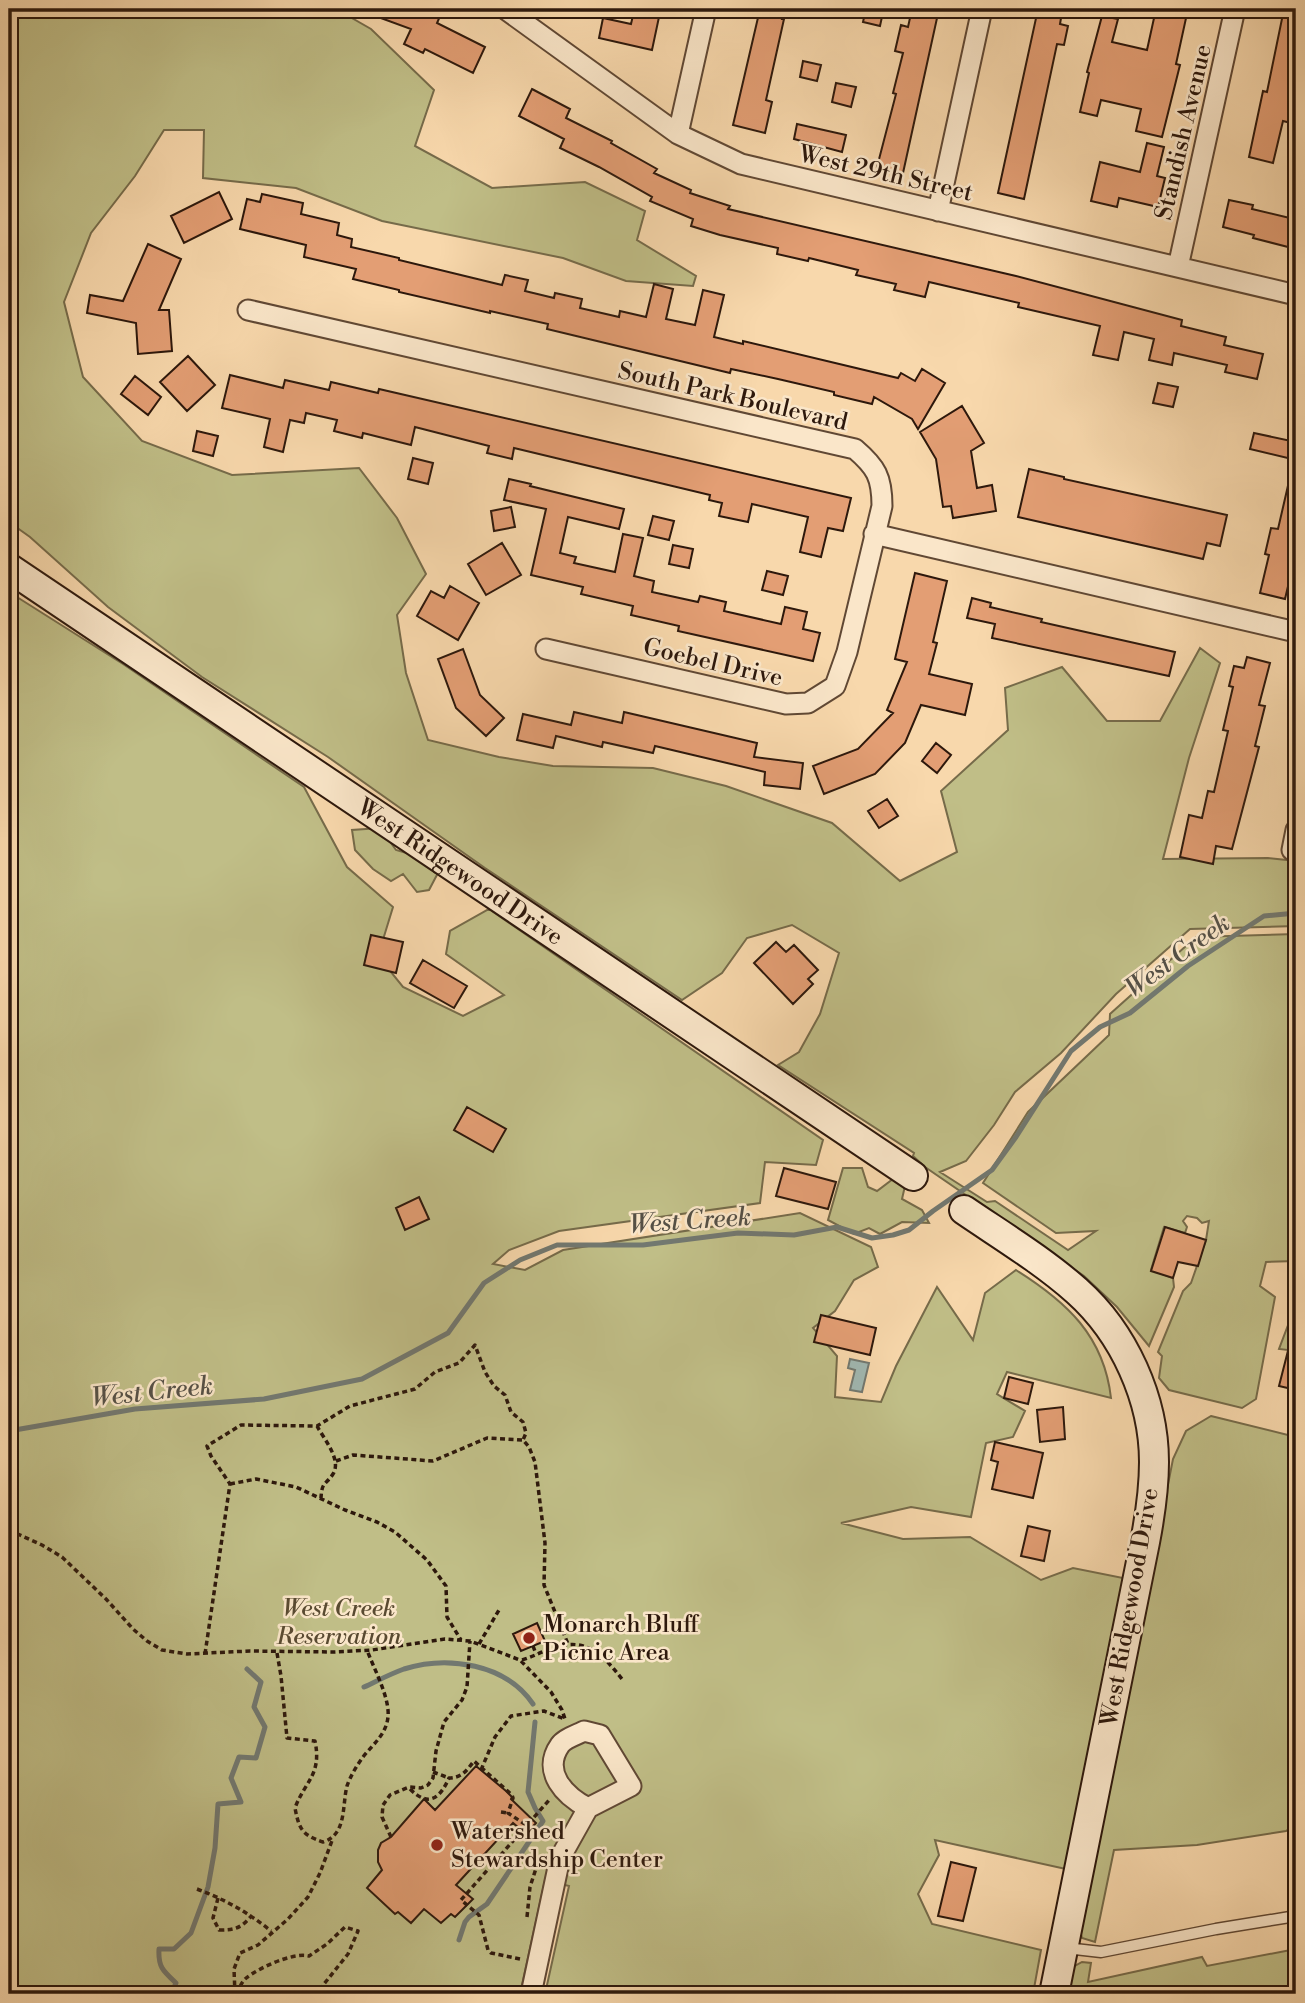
<svg xmlns="http://www.w3.org/2000/svg" width="1305" height="2003" font-family="'Libre Bodoni',serif">
  <style>
    .green { fill: #c0be87; stroke: #766b4a; stroke-width: 2 }
    .water { fill: #a0b8b2; stroke: #727870; stroke-width: 2 }
    .lines { fill: none; stroke-linecap: round; stroke-linejoin: round }
    .stream { stroke: #727870; stroke-width: 5 }
    .building { fill: #e39e74; stroke: #2d180c; stroke-width: 2 }
    .lane-casing { stroke: #604834; stroke-width: 13 }
    .street-casing { stroke: #604834; stroke-width: 23 }
    .secondary-casing { stroke: #2d180c; stroke-width: 32 }
    .path { stroke: #2d180c; stroke-width: 3.5; stroke-dasharray: 5 3.5; stroke-linecap: butt }
    .lane { stroke: #fae6c9; stroke-width: 10 }
    .street { stroke: #fae6c9; stroke-width: 19 }
    .secondary { stroke: #fae6c9; stroke-width: 28 }
    .poi-dot { fill: #8f2418; stroke: #fae6c9; stroke-width: 2.5 }
    .labels { text-anchor: middle; stroke-width: 5; stroke-linejoin: round; paint-order: stroke }
    .street-label { font-size: 24px; fill: #2d180c; stroke: #fae6c9 }
    .park-label { font-size: 24px; font-style: italic; fill: #594a31; stroke: #fae6c9 }
    .poi-label { font-size: 24px; fill: #2d180c; stroke: #fae6c9; text-anchor: start }
    .water-label { font-size: 26px; font-style: italic; fill: #555046; stroke: #fae6c9 }
  </style>
  <rect width="100%" height="100%" fill="#f8d8ac"/>
  <filter id="stains"><feTurbulence type="fractalNoise" baseFrequency=".00286" numOctaves="4"/><feColorMatrix values="0 0 0 0 .2 0 0 0 0 .09 0 0 0 0 .02 0 0 0 .5 -.17"/></filter>
  <radialGradient id="worn" r=".72"><stop offset=".6" stop-color="#630" stop-opacity="0"/><stop offset="1" stop-color="#630" stop-opacity=".3"/></radialGradient>
  <path class="green" d="M9,9H336L371,29L434,90L415,146L492,188L585,182L645,211L637,240L696,276L693,286L626,281L563,258L382,221L296,188L203,178L204,130H164L135,176L91,233L64,302L83,377L142,441L232,475L359,468L397,518L426,574L397,615L406,673L428,740L499,757L553,766L653,768L726,786L832,823L900,881L957,852L941,791L1008,730L1005,688L1062,667L1107,721H1160L1200,648L1220,663L1189,758L1163,859L1268,858L1296,861V926L1190,929L1116,994L1061,1053L1015,1092L994,1125L966,1161L940,1172L987,1202L995,1201L1068,1250L1096,1231L1056,1233L983,1183L1028,1112L1109,1035L1110,1014L1196,937L1296,934V1261L1266,1262L1260,1286L1275,1297L1256,1399L1242,1408L1169,1390L1159,1378L1162,1356L1158,1352L1183,1291L1191,1283L1206,1240L1209,1221L1202,1223L1197,1218L1187,1216L1183,1221L1187,1227L1185,1233L1164,1227L1151,1270L1173,1278L1174,1287L1149,1346L1117,1307L1084,1276L925,1167L913,1156L914,1153L778,1065L799,1052L820,1014L839,953L792,925L747,938L722,973L682,1000L485,868L328,757L202,677L108,607L30,537L9,522Z
    M9,592L123,664L304,787L347,867L393,907L378,956L403,987L463,1016L504,995L446,954L450,931L489,909L823,1140L816,1165L765,1162L760,1203L559,1231L509,1250L493,1264L525,1270L563,1250L800,1213L871,1247L878,1267L854,1280L835,1311L813,1328L837,1356L835,1397L881,1402L896,1366L937,1287L973,1340L985,1293L1016,1270C1067,1302 1104,1336 1111,1398L1007,1372L997,1394L1025,1411L1013,1437L986,1443L971,1517L911,1507L841,1523L903,1539L970,1537L1041,1580L1073,1568L1128,1579L1075,1871L935,1840L939,1855L918,1894L932,1924L1041,1950L1033,1994H545L569,1886L545,1880L520,1994H9Z
    M380,828L396,850L420,857L439,871L429,890L417,892L403,874L391,881L373,869L355,850L352,830Z
    M843,1168H862L868,1187L877,1191L893,1179L905,1186L902,1199L922,1210L929,1223L902,1222L880,1234L869,1228L854,1234L828,1220Z
    M1296,1317V1351L1279,1349L1290,1320Z
    M1211,1416L1296,1437V1824L1286,1831L1197,1845L1114,1850L1095,1942L1082,1938L1080,1931L1173,1459L1186,1431Z
    M1296,1949V1994H1067L1073,1967L1082,1962L1091,1963L1088,1982L1202,1957L1207,1966Z"/>
  <path class="water" d="M850,1359L869,1363L862,1392L850,1390L855,1370L848,1368Z"/>
  <g class="lines">
    <path class="stream" d="M9,1431L135,1409L264,1399L362,1379L448,1333L484,1283L520,1260L557,1245H643L738,1233L794,1235L837,1227L872,1238L893,1235L909,1230L933,1211L992,1170L1016,1137L1071,1051L1100,1027L1130,1013L1188,966L1264,916L1296,913
      M364,1687C377,1681 390,1674 404,1669C448,1655 506,1664 533,1704
      M459,1940L465,1922L469,1917L487,1904L543,1821L535,1808L528,1792L535,1722
      M171,1994L176,1983C163,1971 158,1967 159,1949H174L191,1933L208,1887L215,1848L218,1804L241,1802L231,1778L239,1757L256,1758L265,1727L254,1707L261,1682L247,1669"/>
  </g>
  <path class="building" d="M360,9H430L441,14L437,23L485,47L473,73L425,49L423,53L404,44L411,29L359,10Z
    M760,9H784L782,19H784L766,100L772,102L765,133L733,125Z
    M866,9L883,12L880,26L863,22Z
    M912,9H939L903,173L877,167L896,94L893,93L903,53L895,51L901,25L908,27Z
    M1038,9L1062,12L1060,24L1068,26L1064,45L1057,44L1024,199L998,193Z
    M1156,9H1188L1176,64L1180,65L1162,137L1136,131L1141,109L1101,100L1097,116L1080,112L1089,73L1087,72L1102,16L1118,19L1112,42L1147,50Z
    M1284,9H1296V101L1291,123L1283,121L1273,163L1249,157L1263,91L1267,92Z
    M634,11L659,17L652,50L599,38L603,18L631,24Z
    M803,61L821,65L817,81L800,77Z
    M836,83L856,87L851,107L832,102Z
    M532,89L570,109L566,118L612,141L611,143L657,169L654,173L691,190L690,193L730,206L728,209L1016,276L1182,320L1181,326L1226,337L1224,345L1263,354L1257,379L1225,372L1227,365L1174,353L1172,365L1149,360L1154,339L1124,332L1118,360L1093,355L1100,326L1018,307L1019,303L929,282L925,297L894,290L896,284L856,275L858,270L809,258L808,261L777,254L778,248L720,235L691,226L693,219L650,201L652,197L599,167L560,148L564,139L519,116Z
    M797,124L846,135L842,152L794,139Z
    M1147,143L1164,147L1157,176L1165,178L1158,207L1119,198L1117,207L1091,201L1100,162L1140,172Z
    M219,192L232,219L184,243L171,216Z
    M262,194L303,203L301,214L339,223L337,235L352,239L351,247L399,258V260L502,285L505,275L528,280L525,291L554,298L555,293L582,299L580,308L619,317L620,311L646,317L654,284L673,289L666,319L695,325L703,290L724,295L714,337L743,344V341L898,378L901,373L915,381L922,369L945,383L918,429L912,419L874,397L872,404L834,395V392L778,379L731,369L730,373L547,329L548,324L490,311V313L399,292V290L353,279L356,269L304,257L306,245L240,229L247,199L260,202Z
    M1229,200L1253,205L1252,209L1294,219L1288,247L1253,238L1254,235L1223,227Z
    M148,244L181,259L159,310H169L172,351L138,354L136,323L87,313L90,295L123,301Z
    M188,356L215,385L187,411L160,382Z
    M230,375L283,388L285,380L329,390L331,382L378,393L379,389L851,498L843,531L828,528L821,557L800,552L808,517L752,504L748,522L719,516L722,503L709,500L710,495L514,448L512,459L487,453L489,446L415,427L411,445L363,433L362,438L334,431L337,420L306,413L304,423L290,420L283,452L264,447L270,419L222,408Z
    M135,376L161,397L148,415L121,394Z
    M1158,383L1178,387L1173,407L1153,403Z
    M962,406L984,443L971,451L977,488L992,485L996,511L953,518L951,506L943,507L936,459L920,432Z
    M197,431L218,436L213,456L193,451Z
    M1254,433L1296,442V460L1250,449Z
    M413,458L433,463L428,484L408,479Z
    M1029,469L1064,477V479L1227,515L1220,546L1207,543L1203,559L1018,517Z
    M1290,477L1296,478V561H1294L1285,599L1260,593L1269,555L1265,554L1271,528L1278,529Z
    M509,479L531,484L530,486L624,509L619,529L568,517L560,553L576,557L574,563L615,572L623,534L643,538L634,576L654,581L652,592L698,602L700,596L726,602L724,611L781,624L785,607L807,612L803,629L820,633L813,661L678,631L679,626L631,615L633,606L581,594L583,587L531,575L546,509L504,500Z
    M511,507L515,527L494,531L491,511Z
    M653,516L674,521L669,540L648,535Z
    M502,543L521,575L486,595L468,564Z
    M673,545L693,549L689,568L669,564Z
    M767,571L788,576L783,595L762,590Z
    M915,573L947,581L933,642L937,643L929,674L972,684L965,715L921,705L905,743L875,774L824,794L813,766L858,749L893,713L887,710L907,662L895,659Z
    M450,586L479,603L458,640L417,616L431,591L444,598Z
    M972,598L991,603L990,607L1042,619L1041,622L1175,652L1169,676L992,638L995,624L967,618Z
    M463,649L480,695L504,718L486,736L456,708L438,659Z
    M1247,657L1270,663L1259,705L1265,706L1255,746L1259,747L1232,849L1216,846L1213,864L1180,857L1189,815L1202,818L1208,791L1214,792L1228,731L1223,730L1233,687L1229,686L1234,666L1244,668Z
    M574,712L622,723L624,712L757,743L754,757L803,763L800,789L764,785L765,772L655,746L653,753L603,742L602,747L556,736L553,748L517,740L523,714L571,725Z
    M936,743L951,755L937,773L922,761Z
    M887,799L898,816L879,828L868,811Z
    M371,935L403,942L396,973L364,965Z
    M776,942L786,952L794,945L818,970L808,979L813,984L793,1004L754,963Z
    M423,960L467,986L454,1008L410,983Z
    M467,1107L506,1129L493,1152L454,1130Z
    M784,1168L836,1182L828,1209L776,1196Z
    M419,1197L429,1219L405,1230L396,1208Z
    M1165,1227L1206,1240L1198,1266L1178,1262L1173,1278L1151,1271Z
    M821,1315L876,1328L870,1355L814,1342Z
    M1291,1339L1296,1340V1390L1279,1386Z
    M1009,1377L1033,1383L1028,1404L1004,1398Z
    M1063,1407L1065,1439L1040,1442L1037,1410Z
    M995,1442L1043,1453L1033,1498L992,1489L998,1462L991,1460Z
    M1028,1526L1050,1531L1044,1561L1021,1556Z
    M537,1623L545,1641L521,1651L513,1634Z
    M476,1766L506,1791L512,1797L511,1799L536,1823L526,1834L513,1823L456,1885L473,1899L455,1917L451,1914L441,1923L424,1909L411,1923L398,1912L395,1914L367,1888L382,1870L378,1862V1850L381,1843L391,1837L424,1799L435,1810Z
    M951,1862L976,1868L963,1921L938,1916Z"/>
  <g class="lines">
    <defs>
      <path id="lane" d="M1066,1948L1101,1952L1216,1929L1296,1916"/>
      <path id="street" d="M505,9L678,134L741,164L1296,295
        M678,134L706,9
        M938,211L982,9
        M1178,267L1235,9
        M248,310L855,449C876,467 882,477 882,506L847,652L835,686L808,703L786,704L546,649
        M874,534L1296,632
        M1292,850L1296,830
        M531,1994L560,1858L588,1808L631,1786L600,1735L584,1731C577,1735 565,1738 560,1745C541,1772 565,1796 588,1808"/>
      <g id="secondary">
        <path id="s1" d="M9,568L913,1176"/>
        <path d="M964,1210C1002,1236 1042,1260 1077,1291C1124,1333 1154,1399 1154,1462C1154,1489 1150,1516 1145,1542L1054,1994"/>
      </g>
    </defs>
    <use href="#lane" class="lane-casing"/>
    <use href="#street" class="street-casing"/>
    <use href="#secondary" class="secondary-casing"/>
    <path class="path" d="M317,1426C324,1439 342,1460 333,1474C325,1486 322,1481 321,1498
      M336,1461L353,1455L433,1461L487,1438L523,1440
      M230,1484L256,1479L296,1487L345,1510L377,1522L395,1532L427,1560L446,1586L447,1617L461,1640
      M9,1530L42,1545L62,1557L106,1599L133,1629L147,1641L162,1650L187,1654L250,1651L334,1652L372,1650L445,1639L470,1641L520,1660L551,1692L562,1710L565,1719
      M479,1644L499,1610
      M533,1646L536,1654
      M277,1653L281,1676L287,1738L315,1741C322,1775 305,1781 295,1808C299,1829 302,1835 323,1842C347,1835 342,1805 347,1786C350,1777 357,1765 363,1757C373,1744 386,1735 388,1717C390,1698 374,1669 367,1650
      M205,1654L230,1484L211,1456L207,1446L241,1425L317,1426L350,1406L415,1389L435,1372L459,1363L475,1345L485,1372L494,1386L505,1395L511,1412L523,1422L526,1433L523,1440L529,1447L535,1462L545,1543L544,1585L568,1644
      M522,1660C533,1657 542,1651 553,1648C587,1637 602,1654 622,1679
      M481,1770L495,1737L511,1716L544,1711L565,1719
      M433,1772L449,1778
      M410,1789C429,1808 440,1798 449,1778C462,1778 467,1770 474,1761L512,1795L513,1798L508,1813L526,1825
      M501,1812L508,1813
      M391,1837L382,1817L383,1805L390,1795L409,1787L421,1788L428,1785L433,1778L436,1751L444,1722L462,1700L467,1687L470,1641
      M197,1889C224,1899 249,1913 271,1931
      M218,1898L213,1918L219,1930C235,1930 242,1928 252,1915
      M527,1917L530,1887L540,1856
      M520,1959L491,1953L488,1950L479,1915L461,1900L550,1799
      M235,1994L234,1969L240,1953L258,1945L288,1919L308,1897L320,1873L333,1838
      M237,1994C239,1989 241,1983 245,1979C258,1968 293,1952 309,1956L327,1944L345,1927L358,1931L348,1954L316,1994"/>
    <use href="#lane" class="lane"/>
    <use href="#street" class="street"/>
    <use href="#secondary" class="secondary"/>
  </g>
  <g class="poi-dot">
    <circle cx="529" cy="1638" r="7"/>
    <circle cx="437" cy="1845" r="7"/>
  </g>
  <g class="labels">
    <g class="street-label">
      <text transform="translate(1183 132) rotate(-77)" y="8">Standish Avenue</text>
      <text transform="translate(886 173) rotate(13)" y="8">West 29th Street</text>
      <text transform="translate(733 396) rotate(13)" y="8">South Park Boulevard</text>
      <text transform="translate(713 662) rotate(13)" y="8">Goebel Drive</text>
      <text dy="8" stroke="none"><textPath href="#s1" startOffset="544">West Ridgewood Drive</textPath></text>
      <text transform="translate(1129 1607) rotate(-80)" y="8">West Ridgewood Drive</text>
    </g>
    <g class="park-label">
      <text x="339" y="1616">West Creek<tspan x="339" dy="28">Reservation</tspan></text>
    </g>
    <g class="poi-label">
      <text x="543" y="1632">Monarch Bluff<tspan x="543" dy="28">Picnic Area</tspan></text>
      <text x="451" y="1839">Watershed<tspan x="451" dy="28">Stewardship Center</tspan></text>
    </g>
    <g class="water-label">
      <text transform="translate(1177 955) rotate(-36)" y="9">West Creek</text>
      <text transform="translate(690 1220) rotate(-4)" y="9">West Creek</text>
      <text transform="translate(152 1391) rotate(-6)" y="9">West Creek</text>
    </g>
  </g>
  <rect width="1305" height="2003" fill="none" stroke="#f8d8ac" stroke-width="35"/>
  <rect x="10" y="10" width="1284" height="1982" fill="none" stroke="#2d180c" stroke-width="3.5"/>
  <rect x="18" y="18" width="1270" height="1968" fill="none" stroke="#2d180c" stroke-width="2"/>
  <rect width="100%" height="100%" filter="url(#stains)"/>
  <rect width="100%" height="100%" fill="url(#worn)"/>
</svg>
